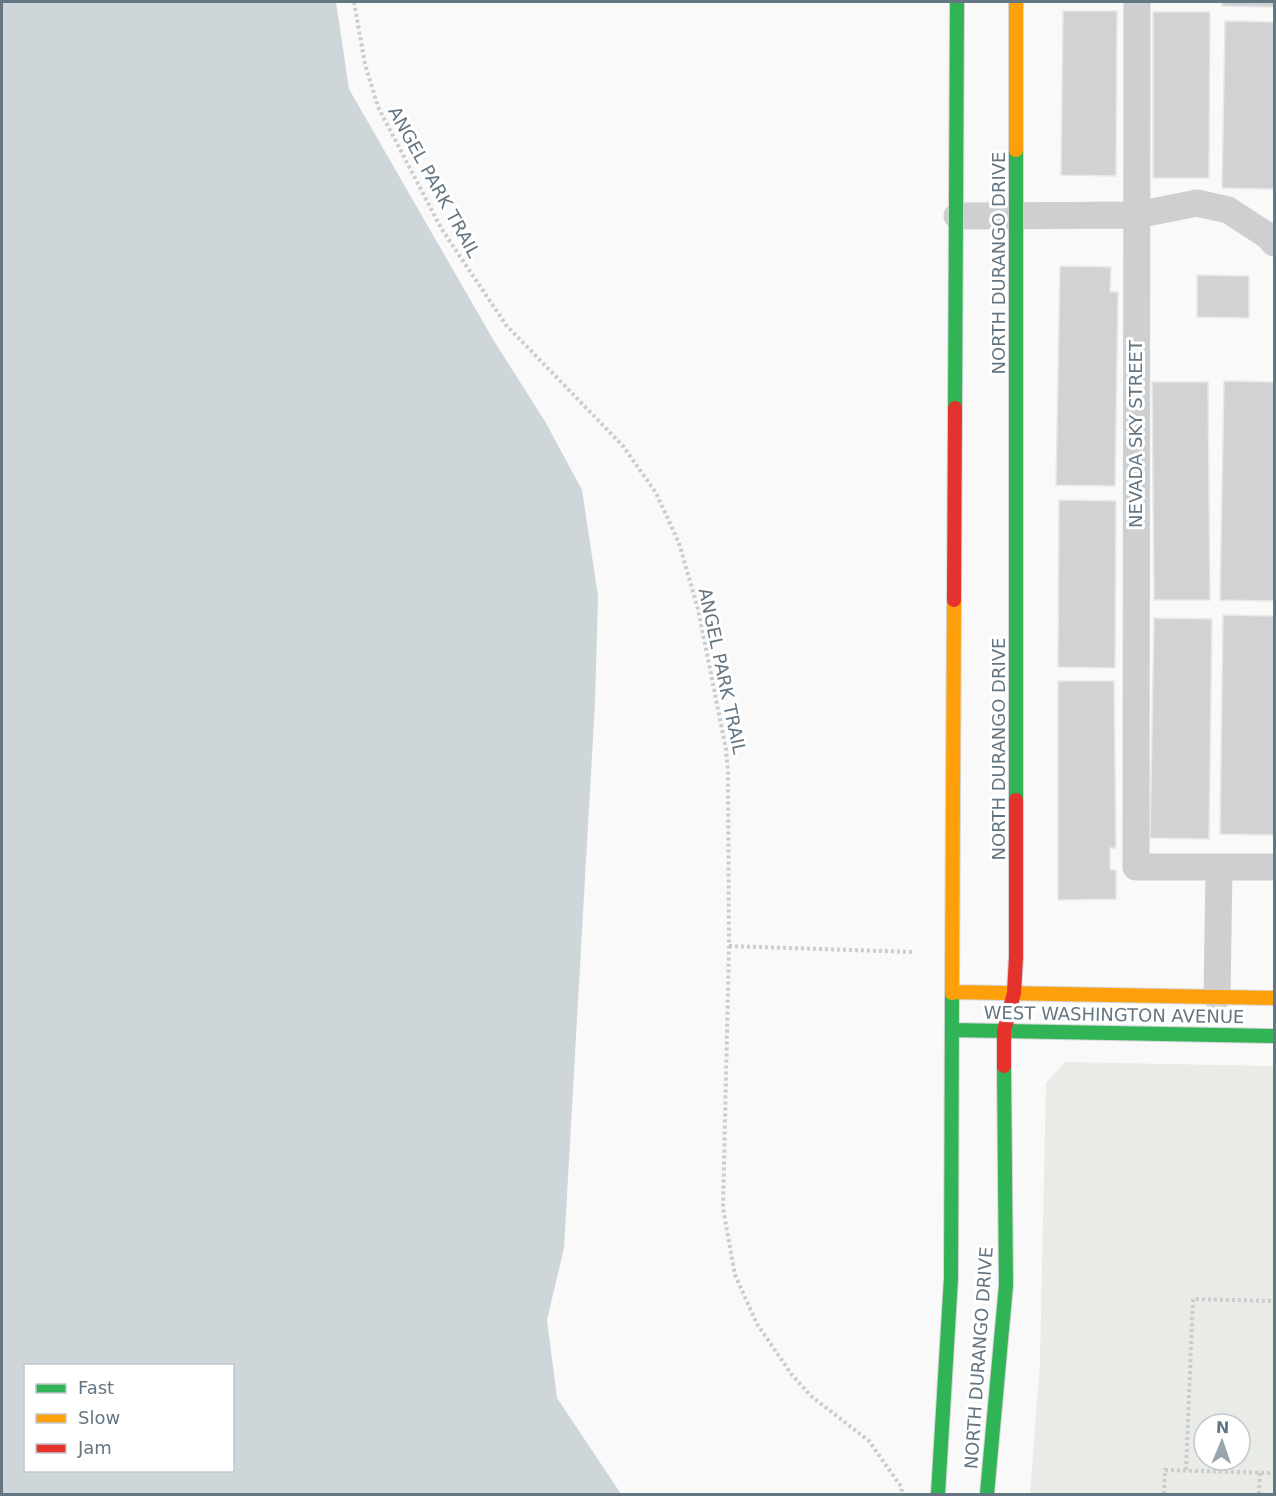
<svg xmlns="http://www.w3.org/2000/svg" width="1276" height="1496" font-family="'DejaVu Sans',sans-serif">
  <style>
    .green { fill: #e8ebe6; fill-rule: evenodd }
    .water { fill: #ced6d9; fill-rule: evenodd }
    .building { fill: #d0d2d3; stroke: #e8e8e8; stroke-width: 1.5 }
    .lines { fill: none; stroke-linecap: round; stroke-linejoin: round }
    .fast-casing { stroke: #d5d6d7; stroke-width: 16 }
    .slow-casing { stroke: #d5d6d7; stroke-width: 16 }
    .jam-casing { stroke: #d5d6d7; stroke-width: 16 }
    .path { stroke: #cbcccd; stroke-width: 4; stroke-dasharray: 3 3; stroke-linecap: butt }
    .street { stroke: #cecfd0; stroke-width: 27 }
    .fast { stroke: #30b455; stroke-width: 14 }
    .slow { stroke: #ff9f0a; stroke-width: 14 }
    .jam { stroke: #e5322d; stroke-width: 14 }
    .labels { text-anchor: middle; stroke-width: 6; stroke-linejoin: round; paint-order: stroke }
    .street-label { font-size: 18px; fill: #657683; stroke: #fff }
  </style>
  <rect width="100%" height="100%" fill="#f9f9f9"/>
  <path class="green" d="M1065,1062L1274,1066V1494H1030L1040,1362L1046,1083ZM1204,1424H1240V1460H1204Z"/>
  <path class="water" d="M2,2H336L349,89L494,341L546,423L582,490L598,596L595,702L564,1248L547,1320L557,1398L621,1494H2ZM26,1366H232V1470H26Z"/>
  <path class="building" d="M1222,2H1274V7L1222,6Z
    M1063,11H1117L1116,176L1061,175Z
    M1153,12H1210L1209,178H1153Z
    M1225,21L1274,22V189L1222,188Z
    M1060,266L1111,267L1110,292H1118L1115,486L1056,485Z
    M1197,275L1249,276V318L1197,317Z
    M1224,381L1274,382V601L1220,600Z
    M1152,382H1208L1210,600H1154Z
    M1059,500L1116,501L1115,668L1058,667Z
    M1223,615L1274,616V835L1220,834Z
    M1154,618L1212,619L1209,839L1150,838Z
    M1058,681H1114L1116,848H1110V870H1116V899L1058,900Z"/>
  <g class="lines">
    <defs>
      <path id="fast" d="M1016,150V800
        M955,408L957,2
        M952,1030L1274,1036
        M938,1494L951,1278L952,993
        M987,1494L1006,1285L1004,1066"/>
      <path id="slow" d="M1016,2V150
        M953,992L1274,998
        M952,993L954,600"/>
      <path id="jam" d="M954,600L955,408
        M1004,1066V1031L1014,993L1016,957V800"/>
    </defs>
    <use href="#fast" class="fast-casing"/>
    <use href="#slow" class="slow-casing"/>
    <use href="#jam" class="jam-casing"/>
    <path class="path" d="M354,2L365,64L378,107L441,228L506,325L623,446L656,493L679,543L698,609L726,749L728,772L729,946L723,1208L735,1275L757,1324L792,1375L811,1396L869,1441L902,1488L901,1494
      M729,946L912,952
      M1186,1470L1193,1299L1274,1301
      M1164,1494L1165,1470L1274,1473
      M1259,1494L1260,1472"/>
    <path class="street" d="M1137,2L1136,867H1274
      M957,216L1137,215L1197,203L1228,210L1268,236L1274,243
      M1217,997L1219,867"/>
    <use href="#fast" class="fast"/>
    <use href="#slow" class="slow"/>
    <use href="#jam" class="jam"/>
  </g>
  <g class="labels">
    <g class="street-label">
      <text transform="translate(434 182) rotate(61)" y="6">ANGEL PARK TRAIL</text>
      <text transform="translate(999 263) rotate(-90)" y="6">NORTH DURANGO DRIVE</text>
      <text transform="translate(1136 434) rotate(-90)" y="6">NEVADA SKY STREET</text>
      <text transform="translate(722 671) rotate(78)" y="6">ANGEL PARK TRAIL</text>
      <text transform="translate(999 749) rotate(-90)" y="6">NORTH DURANGO DRIVE</text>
      <text transform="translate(1114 1015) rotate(1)" y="6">WEST WASHINGTON AVENUE</text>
      <text transform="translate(979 1358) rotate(-86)" y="6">NORTH DURANGO DRIVE</text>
    </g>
  </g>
  <rect width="1276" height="1496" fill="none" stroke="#657683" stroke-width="6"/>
  <rect x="24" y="1364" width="210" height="108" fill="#ffffff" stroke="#c1c8cd" stroke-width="1.5"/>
  <rect x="36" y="1384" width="30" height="9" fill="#30b455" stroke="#c1c8cd" stroke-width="1.5"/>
  <text x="78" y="1394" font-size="18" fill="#657683">Fast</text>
  <rect x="36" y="1414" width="30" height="9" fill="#ff9f0a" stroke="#c1c8cd" stroke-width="1.5"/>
  <text x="78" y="1424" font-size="18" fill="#657683">Slow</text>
  <rect x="36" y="1444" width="30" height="9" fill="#e5322d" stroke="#c1c8cd" stroke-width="1.5"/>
  <text x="78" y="1454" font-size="18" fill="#657683">Jam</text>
  <g transform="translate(1222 1442) rotate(2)"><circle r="28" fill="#ffffff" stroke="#c1c8cd" stroke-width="1.5"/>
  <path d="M0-4.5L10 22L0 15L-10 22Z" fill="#99a4ac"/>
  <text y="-9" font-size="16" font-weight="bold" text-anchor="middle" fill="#657683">N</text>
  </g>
</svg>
